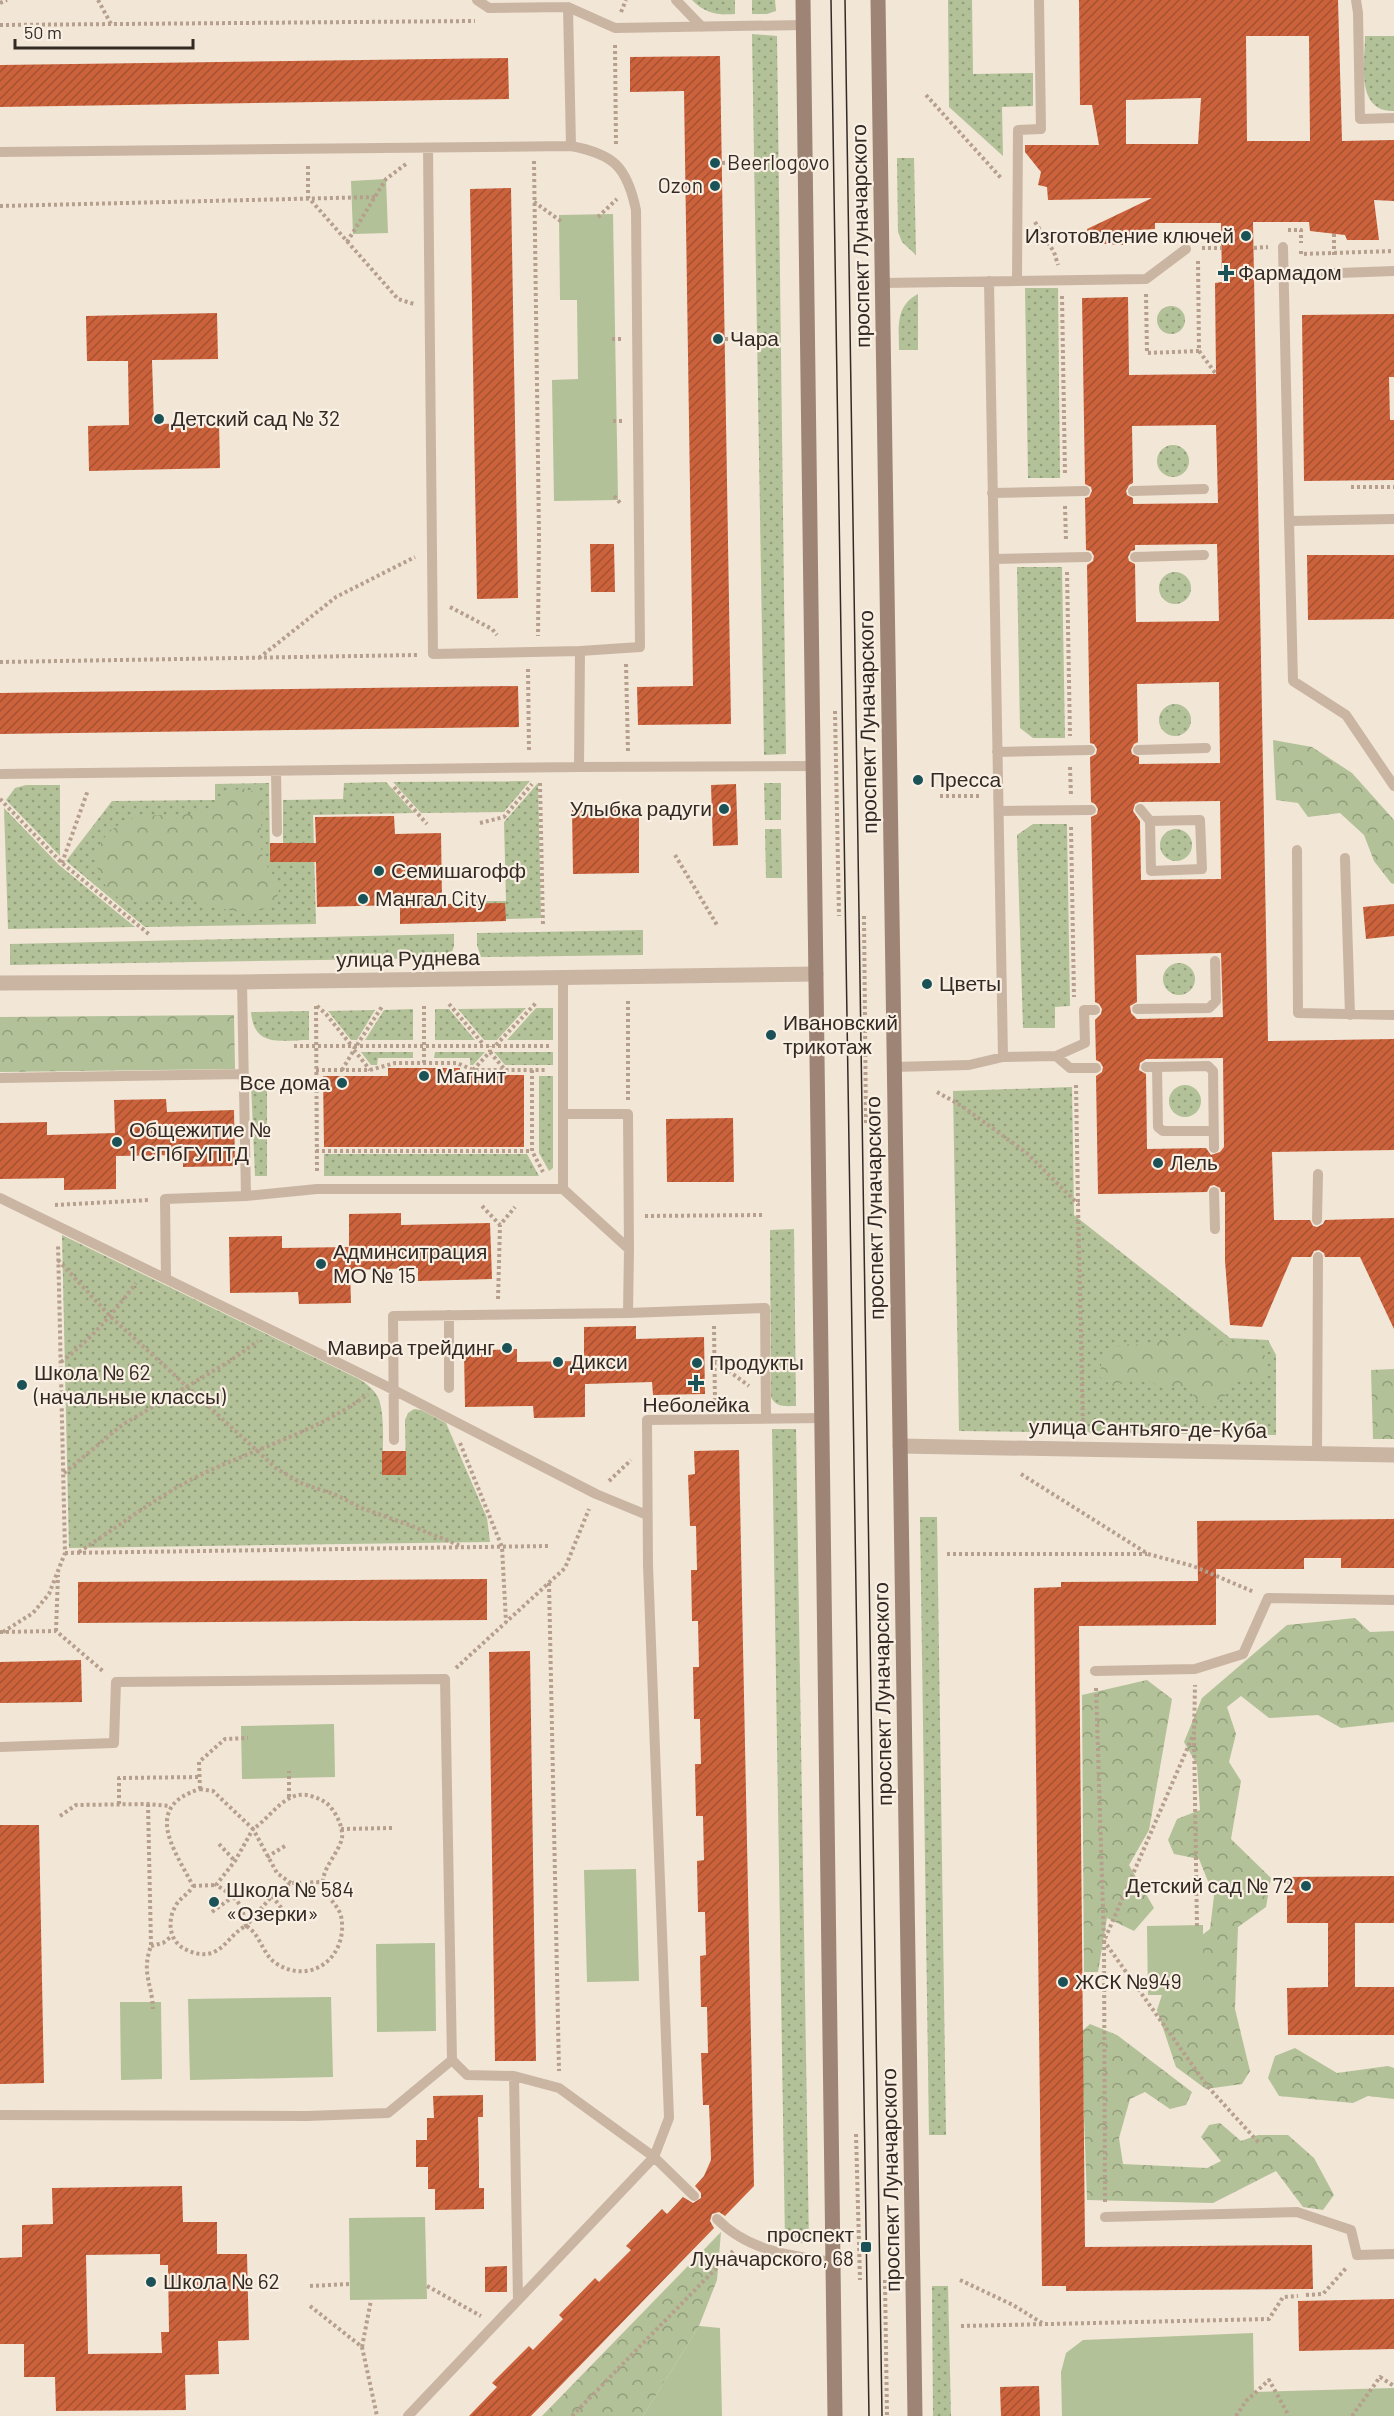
<svg xmlns="http://www.w3.org/2000/svg" width="1394" height="2416" font-family="Barlow,sans-serif">
  <style>
    .grass { fill: url(#grass-dots) }
    .forest { fill: url(#forest-crowns) }
    .green { fill: #b2c197 }
    .building { fill: url(#building-hatch); fill-rule: evenodd }
    .lines { fill: none; stroke-linecap: round; stroke-linejoin: round }
    .path { stroke: #b69f8d; stroke-width: 4; stroke-dasharray: 3 3; stroke-linecap: butt }
    .service { stroke: #cab5a3; stroke-width: 10 }
    .minor { stroke: #cab5a3; stroke-width: 15 }
    .secondary { stroke: #9d8474; stroke-width: 15 }
    .tram { stroke: #342a25; stroke-width: 1.5 }
    .poi-dot { fill: #1a5257; stroke: #f9f0e3; stroke-width: 2 }
    .labels { text-anchor: middle; stroke-width: 4.5; stroke-linejoin: round; paint-order: stroke }
    .poi-label { font-size: 21px; fill: #342a25; stroke: #f9f0e3; text-anchor: start }
    .street-label { font-size: 21px; fill: #342a25; stroke: #f9f0e3 }
  </style>
  <defs>
    <pattern id="grass-dots" width="8" height="8" patternUnits="userSpaceOnUse" patternTransform="scale(1.5)"><rect width="8" height="8" fill="#b2c197"/><path d="M2 2h.1M6 6h.1" fill="none" stroke="#929d7b" stroke-width="1.8" stroke-linecap="round"/></pattern>
    <pattern id="forest-crowns" width="20" height="18" patternUnits="userSpaceOnUse" patternTransform="scale(1.5)"><rect width="20" height="18" fill="#b2c197"/><path d="M2 6a3 3 0 1 1 6 0M12 15a3 3 0 1 1 6 0" fill="none" stroke="#929d7b"/></pattern>
    <pattern id="building-hatch" width="6" height="6" patternUnits="userSpaceOnUse" patternTransform="scale(1.5)"><rect width="6" height="6" fill="#cb623c"/><path d="M-1 1l2-2M0 6l6-6M5 7l2-2" fill="none" stroke="#a65132"/></pattern>
  </defs>
  <rect width="100%" height="100%" fill="#f2e6d7"/>
  <path class="grass" d="M692,0H735V14C717,15 706,14 692,0Z
    M752,0H775L776,11L767,14H752Z
    M948,0H972L973,74L1033,73V106L1002,107L1003,156L949,107Z
    M752,34L777,36L786,754L764,755Z
    M1365,36H1394V111C1355,112 1365,63 1365,36Z
    M897,158H914L916,255L902,242L898,232Z
    M1025,288H1058L1060,478H1028Z
    M918,294V350H899C899,327 895,306 918,294Z
    M1157 320a14 14 0 1 1 28 0a14 14 0 1 1-28 0Z
    M1157 461a16 16 0 1 1 32 0a16 16 0 1 1-32 0Z
    M1017,567H1062L1065,738H1033L1020,728Z
    M1159 588a16 16 0 1 1 32 0a16 16 0 1 1-32 0Z
    M1159 720a16 16 0 1 1 32 0a16 16 0 1 1-32 0Z
    M530,781L504,812L421,813L393,782Z
    M386,782L414,813L313,815L316,924L145,927L66,861L112,801L215,800V784L269,783L270,862H283V800L343,799L344,783Z
    M538,783L541,918L477,920L476,901H506L504,822Z
    M764,783H781V820H765Z
    M26,785H60V856L6,800L15,788Z
    M4,808L59,865L135,927L8,929Z
    M1033,824H1067L1070,1006L1055,1007V1028H1023L1017,835Z
    M765,829H781L782,878H766Z
    M1160 845a16 16 0 1 1 32 0a16 16 0 1 1-32 0Z
    M643,930V955L481,957L477,945V933Z
    M454,934V946L450,958L10,965V944Z
    M1163 979a16 16 0 1 1 32 0a16 16 0 1 1-32 0Z
    M526,1008L497,1040H484L458,1009Z
    M536,1008H553V1040H507Z
    M413,1009V1040H365L384,1010Z
    M435,1009H449L475,1040H435Z
    M375,1010L357,1040H351L328,1011Z
    M309,1011V1040C281,1040 254,1048 251,1012Z
    M361,1052H413V1058H378L377,1065H371Z
    M435,1052H485L473,1065H470V1058H434Z
    M494,1052H553V1065H505Z
    M539,1076H553V1168L549,1171L539,1153Z
    M251,1083H267V1176H255Z
    M1169 1101a16 16 0 1 1 32 0a16 16 0 1 1-32 0Z
    M1072,1087L1074,1215L1230,1338L1268,1340L1276,1355V1435L959,1431L953,1091Z
    M324,1154H527L539,1176H324Z
    M794,1229L796,1406C786,1406 776,1408 771,1397L770,1230Z
    M62,1235L361,1380C368,1385 374,1390 378,1397C386,1415 382,1454 382,1475L406,1474L405,1420L408,1413L414,1409L421,1410L446,1423L487,1518L490,1542L69,1548Z
    M772,1429H796L809,2244L785,2240Z
    M920,1517H937L946,2135H929Z
    M932,2286H948L951,2416H933Z"/>
  <path class="forest" d="M1273,740L1312,747L1352,773L1394,820V884L1391,883L1374,861L1364,835L1340,813L1308,817L1298,803L1276,800Z
    M242,788L258,793C267,816 257,829 262,853C266,878 290,875 273,906C232,921 218,902 180,899C162,898 143,905 125,900C106,896 92,867 98,849C102,837 113,828 123,822C140,812 174,817 195,813C212,809 213,803 225,794C229,791 237,790 242,788Z
    M234,1015L235,1069L0,1072V1017Z
    M1197,1331L1216,1336L1229,1346L1255,1345L1266,1357L1265,1373L1258,1381L1235,1379L1228,1392L1217,1404L1202,1406L1187,1387L1157,1385L1144,1378L1113,1386L1100,1377L1102,1355L1123,1344L1148,1345Z
    M1394,1369V1439H1373L1371,1370Z
    M1355,1618L1370,1632L1394,1631V1722L1341,1728L1318,1715L1269,1718L1241,1696L1227,1707L1236,1734L1229,1762L1241,1781L1231,1839L1271,1878L1266,1907L1238,1927L1235,2009L1250,2071L1242,2084L1206,2089L1176,2067L1157,2010L1175,1955L1210,1929L1214,1896L1199,1859L1174,1854L1168,1840L1177,1819L1200,1810L1197,1765L1184,1742L1202,1698L1287,1625Z
    M1147,1680L1172,1699L1149,1830L1129,1865L1154,1908L1134,1931L1107,1918L1098,1972H1084L1082,1695Z
    M1090,2024L1117,2035L1192,2092L1186,2105L1170,2109L1145,2092L1130,2099L1119,2138L1123,2164L1207,2168L1221,2161L1201,2137L1209,2125L1220,2123L1241,2141L1258,2135H1288L1314,2158L1334,2195L1323,2210L1303,2207L1276,2171L1213,2203L1087,2200L1081,2032Z
    M1295,2048L1337,2073L1388,2066L1394,2068V2099L1368,2096L1353,2103L1279,2096L1268,2078L1275,2056Z
    M721,2232L717,2280L699,2326L643,2416H542Z"/>
  <path class="green" d="M386,179L388,233L353,234L351,181Z
    M613,214L618,500L554,501L552,380L578,379L577,300H560L559,215Z
    M334,1724L335,1777L242,1779L241,1726Z
    M636,1869L639,1981L587,1982L584,1870Z
    M1203,1925V1995H1148L1147,1926Z
    M435,1943L436,2031L377,2032L376,1944Z
    M331,1997L333,2077L190,2080L188,1999Z
    M120,2002H161L162,2079L121,2080Z
    M425,2217L427,2299L350,2300L349,2218Z
    M699,2326L720,2328L722,2416H643Z
    M1253,2333L1254,2392L1394,2388V2416H1062L1061,2372L1066,2353L1083,2340Z"/>
  <path class="building" d="M1079,0H1338L1342,141L1394,140V201L1374,200L1379,240H1347L1345,235L1310,231L1309,222H1253L1268,1041L1394,1039V1150L1272,1152L1274,1220H1310L1313,1226L1317,1227L1323,1224L1325,1220L1394,1218V1329L1360,1257H1325L1324,1253L1319,1250L1314,1251L1311,1257H1292L1262,1327L1230,1325L1225,1261V1192H1221L1220,1188L1214,1185L1210,1186L1207,1192L1098,1194L1096,1076L1102,1072L1103,1067L1100,1062L1096,1060L1095,1020L1101,1014L1102,1009L1099,1004L1095,1002L1091,817L1097,814L1098,809L1095,804L1091,802L1090,757L1096,754L1097,749L1094,744L1090,743L1087,565L1093,561L1094,556L1091,551L1086,550L1085,498L1089,497L1092,491L1091,487L1085,484L1082,298L1128,297L1129,375L1216,374L1215,283L1222,282L1221,223H1155V229L1140,230L1139,236L1123,237V245L1089,243L1087,229L1152,198L1048,200L1047,187L1038,185L1041,172L1025,152V145H1099L1092,105H1080ZM1246,36H1309L1310,141H1247ZM1201,98L1198,144H1126V100ZM1216,425L1218,503L1133,504V498L1127,495L1126,491L1129,485L1133,483L1132,426ZM1217,544L1219,621L1136,622L1135,564L1129,561L1128,557L1131,551L1135,550V545ZM1219,682L1220,763L1139,764V757L1132,754L1131,750L1134,744L1138,742L1137,684ZM1220,801L1221,879L1141,880L1140,821L1133,811L1135,804L1139,802ZM1221,953L1223,1017L1137,1019L1131,1013L1130,1006L1137,1002L1136,955ZM1223,1058L1224,1147L1220,1152L1211,1155L1206,1148L1147,1149L1146,1074L1139,1070L1140,1063L1146,1059Z
    M720,56L731,724L638,725L637,687L693,686L684,91L630,92V57Z
    M508,58L509,99L0,107V65Z
    M511,188L518,598L477,599L470,189Z
    M217,313L218,359L152,360L154,424L219,423L220,468L89,471L88,426L129,425L128,361H87L86,316Z
    M1394,314V377H1389L1390,420H1394V480L1304,481L1302,315Z
    M590,544H614L615,592H591Z
    M1307,555H1394V619L1308,620Z
    M518,686L519,727L0,734V693Z
    M736,784L738,845L713,846L711,785Z
    M639,809V873L573,874L572,810Z
    M394,816L395,834L441,833L442,901L444,904L505,903L506,921L400,924V905L317,907L316,862H270V843H316L315,817Z
    M1394,904V936L1366,939L1363,907Z
    M388,1068H460V1075H524V1147H324L323,1076H388Z
    M166,1099L167,1112L234,1110L235,1166L183,1167V1155L116,1156V1189L64,1190V1178L0,1179V1123L47,1122V1135L115,1133L114,1100Z
    M733,1118L734,1182H667L666,1119Z
    M401,1213V1225L490,1223L492,1279L418,1281V1268L350,1270L351,1303L299,1304L298,1292L230,1293L229,1237L282,1236V1248L349,1247V1214Z
    M636,1326V1339L704,1337L705,1394L653,1395L652,1382L585,1384V1417L534,1418L533,1406L465,1407L464,1351L517,1349V1362L584,1361V1327Z
    M739,1450L754,2186L725,2216L719,2212L712,2214L710,2221L714,2228L531,2416H469L497,2387L492,2383L529,2346L533,2350L563,2319L559,2315L595,2278L599,2282L631,2250L626,2246L662,2209L667,2214L683,2197L693,2203L701,2198V2193L695,2186L704,2176L711,2160L710,2129L709,2105H703L701,2053H708L707,2007H701L700,1956L706,1955L705,1912H698L697,1861L704,1860L703,1816H696L695,1764H701L700,1719H694L693,1667H699L698,1621H692L691,1570H697L696,1526H690L688,1475L695,1474L694,1451Z
    M382,1451H406V1475H382Z
    M1394,1519V1568H1341V1558H1304V1569H1216V1625L1079,1626L1085,2247L1312,2245L1313,2289L1066,2291V2286H1042L1034,1588L1061,1587V1582L1198,1581L1197,1521Z
    M487,1579V1620L78,1623V1582Z
    M530,1651L536,2061H495L489,1652Z
    M81,1660L82,1702L0,1703V1662Z
    M0,1825H39L44,2083L0,2084Z
    M1394,1876V1923H1355V1987H1394V2035H1288L1287,1988L1328,1987V1923H1287V1877Z
    M483,2095V2117H478L479,2166V2188H484V2209L435,2210V2189H428V2167H416V2140H427V2118H434L433,2096Z
    M182,2186L183,2222H217V2254H247L249,2340L218,2341L219,2374L185,2375L186,2410L56,2411L55,2377H24V2344H0V2258L22,2257V2225L53,2224L52,2188ZM160,2254V2265H168L169,2332H161L162,2353L88,2354L86,2255Z
    M507,2266V2292H485V2267Z
    M1394,2299V2349L1299,2351L1298,2301Z
    M1039,2386L1040,2416H1001L1000,2387Z"/>
  <g class="lines">
    <path class="path" d="M98,0L111,24
      M0,3L7,0
      M621,12L626,0
      M0,25L475,21
      M615,45L616,146
      M926,95L1001,178
      M534,161L539,535L538,636
      M722,163L743,162
      M308,166V197L398,299L414,304
      M534,202L562,222
      M0,206L375,197
      M598,217L617,199
      M1035,222L1054,252L1058,265
      M1288,230H1301V243
      M1334,234V255
      M347,242L386,179L406,164
      M1202,248H1222
      M1254,248L1268,247
      M1301,251V254L1394,251
      M1146,294L1147,353L1199,351L1198,261
      M1062,296L1065,475
      M612,339H621
      M725,339H745
      M1199,351L1216,374
      M613,421H622
      M1351,487H1394
      M614,496L622,505
      M1065,506L1066,541
      M1067,572L1070,736
      M450,607L492,629L497,635
      M259,658L336,597L415,557
      M0,662L417,655
      M626,664L628,752
      M528,669L529,752
      M835,711L839,916
      M1070,767L1071,796
      M540,783L543,927
      M394,787L427,824
      M940,796H981
      M0,799L62,863L150,935
      M480,823L504,817L532,784
      M1071,827L1074,997
      M675,855L717,925
      M62,863L88,790
      M864,916L866,1124
      M628,1001V1100
      M449,1004L484,1045
      M316,1006L317,1173
      M317,1006L326,1014L351,1045
      M357,1045L383,1005
      M496,1045L536,1003
      M294,1046H549
      M354,1050L370,1070
      M490,1052L505,1070
      M424,1063V1004
      M316,1070H370L395,1063H457L473,1070H547
      M342,1070L354,1050L355,1046
      M473,1070L490,1052V1046
      M532,1070V1151L543,1172
      M1076,1085L1078,1204
      M937,1092L962,1106L1028,1154L1078,1204L1083,1430
      M316,1151H532
      M55,1205L149,1200
      M482,1206L500,1225
      M645,1216L764,1215
      M58,1260L111,1317L277,1469L303,1484L334,1494L364,1509L412,1526L463,1547
      M498,1299L500,1225L515,1207
      M714,1326L715,1403
      M714,1360L749,1386
      M61,1362C91,1339 114,1313 136,1283
      M460,1443L502,1547L506,1622
      M64,1473L122,1425L230,1361L258,1341
      M1021,1474L1148,1554L1193,1566L1254,1592
      M609,1481L631,1460
      M79,1552C113,1530 147,1504 183,1484C243,1451 312,1436 368,1394
      M65,1553L549,1546
      M947,1554H1147
      M549,1583L559,2071
      M56,1631L58,1575
      M0,1632L56,1631L104,1672
      M3,1632L33,1613L49,1594L65,1553L58,1244
      M456,1668L565,1568L589,1509
      M1096,1688L1104,1941L1208,2087L1260,2144
      M1194,1737L1197,1928
      M200,1789L213,1791L253,1829C272,1817 287,1786 314,1797C322,1800 327,1802 332,1809C338,1817 343,1828 342,1838C339,1853 321,1869 323,1885C326,1898 338,1904 341,1916C349,1955 313,1986 277,1964C262,1955 261,1934 246,1926C233,1932 227,1946 214,1952C205,1956 195,1954 187,1950C169,1943 167,1921 175,1907C179,1898 188,1895 193,1886C174,1849 142,1807 200,1789Z
      M200,1789L199,1762L225,1739L248,1738
      M289,1797V1771
      M119,1804V1778L200,1777
      M148,1804L151,1946C141,1973 152,1983 153,2009
      M60,1816L76,1805L148,1804L170,1806
      M341,1829L392,1828
      M219,1844L235,1861
      M267,1857L285,1846
      M291,1883L277,1873L253,1829L235,1861L216,1885C236,1897 242,1902 246,1926L272,1896L291,1883L323,1882
      M193,1886L216,1885
      M272,1896L283,1910
      M212,1912L234,1896
      M151,1946L163,1943L172,1936
      M856,2134L860,2280
      M1105,2202L1104,1941L1194,1733L1195,1685
      M885,2280L887,2416
      M960,2280L1013,2305L1042,2323
      M310,2286L349,2284
      M427,2286L481,2316
      M1306,2295L1323,2294L1347,2267
      M310,2306L362,2347L377,2416
      M961,2326L1269,2319L1283,2297L1298,2296
      M362,2347L371,2300
      M572,2416L733,2251
      M1236,2416L1246,2401L1269,2380L1289,2416
      M1352,2416L1380,2377L1394,2386"/>
    <path class="service" d="M477,0L489,8L568,7L615,28L803,25
      M676,0L702,27
      M1356,0L1358,13L1360,119L1394,118
      M568,7L571,146
      M428,148L433,654L580,651
      M0,152L571,146C614,154 627,167 636,210L640,647L580,651L579,767
      M1283,247L1289,521
      M1284,275L1394,271
      M989,281L1003,1057
      M1017,281L1018,130L1041,129L1039,0
      M883,283L1146,279L1186,249
      M1133,491L1204,489
      M992,493L1085,491
      M1394,519L1289,521L1293,681L1346,715L1394,786
      M1135,557L1204,555
      M994,559L1087,557
      M1138,750L1206,748
      M997,752L1090,750
      M276,771L277,832
      M0,774L579,767L813,766
      M1140,809L1150,821L1151,871L1202,869L1200,820L1150,821
      M999,811L1091,810
      M1297,850L1298,1013L1394,1015
      M1345,858L1350,1015
      M242,982L246,1196
      M1137,1009L1209,1008L1216,1001L1215,961
      M1056,1056L1070,1068H1096
      M894,1067L969,1065L1003,1057L1056,1056L1085,1043L1084,1010H1095
      M1146,1067H1157L1158,1127L1163,1131H1213
      M1157,1067L1208,1066L1213,1071L1214,1148
      M0,1078L244,1074
      M563,1114H628L629,1249
      M563,1189V978
      M1214,1192L1215,1229
      M0,1198L382,1384L596,1494L647,1515
      M1317,1220L1318,1174
      M166,1279L165,1199L246,1196L317,1189H563L629,1249L628,1313
      M449,1315V1388
      M394,1440L393,1316L628,1313L765,1308L766,1417
      M1317,1454L1318,1257
      M1095,1671L1195,1669L1243,1654L1268,1598L1394,1600
      M0,1747L114,1743L116,1682L445,1679L452,2060L467,2075L514,2076L559,2088L654,2157L694,2196
      M514,2076L518,2300
      M0,2115L307,2116L388,2113L452,2060
      M1105,2217L1297,2212L1351,2230L1357,2255L1394,2254
      M717,2219C748,2251 791,2256 833,2262
      M408,2416L654,2157L669,2118L648,1565L647,1420L822,1418"/>
    <path class="minor" d="M0,983L242,982L816,974
      M900,1446L1394,1455"/>
    <path class="secondary" d="M803,0L835,2416
      M878,0L915,2416"/>
    <path class="tram" d="M831,0L869,2416
      M845,0L882,2416"/>
  </g>
  <g class="poi-dot">
    <circle cx="715" cy="163" r="6"/>
    <circle cx="715" cy="186" r="6"/>
    <circle cx="1246" cy="236" r="6"/>
    <path d="M1223 264h6v6h6v6h-6v6h-6v-6h-6v-6h6z"/>
    <circle cx="718" cy="339" r="6"/>
    <circle cx="159" cy="419" r="6"/>
    <circle cx="918" cy="780" r="6"/>
    <circle cx="724" cy="809" r="6"/>
    <circle cx="379" cy="871" r="6"/>
    <circle cx="363" cy="899" r="6"/>
    <circle cx="927" cy="984" r="6"/>
    <circle cx="771" cy="1035" r="6"/>
    <circle cx="424" cy="1076" r="6"/>
    <circle cx="342" cy="1083" r="6"/>
    <circle cx="117" cy="1142" r="6"/>
    <circle cx="1158" cy="1163" r="6"/>
    <circle cx="321" cy="1264" r="6"/>
    <circle cx="507" cy="1348" r="6"/>
    <circle cx="558" cy="1362" r="6"/>
    <circle cx="697" cy="1363" r="6"/>
    <path d="M693 1374h6v6h6v6h-6v6h-6v-6h-6v-6h6z"/>
    <circle cx="22" cy="1385" r="6"/>
    <circle cx="1306" cy="1886" r="6"/>
    <circle cx="214" cy="1902" r="6"/>
    <circle cx="1063" cy="1982" r="6"/>
    <rect x="860" y="2241" width="12" height="12" rx="3"/>
    <circle cx="151" cy="2282" r="6"/>
  </g>
  <g class="labels">
    <g class="poi-label">
      <text x="727" y="170">Beerlogovo</text>
      <text x="703" y="193" text-anchor="end">Ozon</text>
      <text x="1234" y="243" text-anchor="end">Изготовление ключей</text>
      <text x="1238" y="280">Фармадом</text>
      <text x="730" y="346">Чара</text>
      <text x="171" y="426">Детский сад № 32</text>
      <text x="930" y="787">Пресса</text>
      <text x="712" y="816" text-anchor="end">Улыбка радуги</text>
      <text x="391" y="878">Семишагофф</text>
      <text x="375" y="906">Мангал City</text>
      <text x="939" y="991">Цветы</text>
      <text x="783" y="1030">Ивановский<tspan x="783" dy="24">трикотаж</tspan></text>
      <text x="436" y="1083">Магнит</text>
      <text x="330" y="1090" text-anchor="end">Все дома</text>
      <text x="129" y="1137">Общежитие №<tspan x="129" dy="24">1 СПбГУПТД</tspan></text>
      <text x="1170" y="1170">Лель</text>
      <text x="333" y="1259">Админситрация<tspan x="333" dy="24">МО № 15</tspan></text>
      <text x="495" y="1355" text-anchor="end">Мавира трейдинг</text>
      <text x="570" y="1369">Дикси</text>
      <text x="709" y="1370">Продукты</text>
      <text x="34" y="1380">Школа № 62<tspan x="34" dy="24">(начальные классы)</tspan></text>
      <text x="696" y="1412" text-anchor="middle">Неболейка</text>
      <text x="1294" y="1893" text-anchor="end">Детский сад № 72</text>
      <text x="226" y="1897">Школа № 584<tspan x="226" dy="24">«Озерки»</tspan></text>
      <text x="1075" y="1989">ЖСК №949</text>
      <text x="854" y="2242" text-anchor="end">проспект<tspan x="854" dy="24">Луначарского, 68</tspan></text>
      <text x="163" y="2289">Школа № 62</text>
    </g>
    <g class="street-label">
      <text transform="translate(861 236) rotate(-91)" y="7">проспект Луначарского</text>
      <text transform="translate(868 722) rotate(-91)" y="7">проспект Луначарского</text>
      <text transform="translate(408 959) rotate(-1)" y="7">улица Руднева</text>
      <text transform="translate(875 1208) rotate(-91)" y="7">проспект Луначарского</text>
      <text transform="translate(1148 1429) rotate(1)" y="7">улица Сантьяго-де-Куба</text>
      <text transform="translate(883 1694) rotate(-91)" y="7">проспект Луначарского</text>
      <text transform="translate(891 2180) rotate(-91)" y="7">проспект Луначарского</text>
    </g>
  </g>
  <path d="M15 39v9h178v-9" fill="none" stroke="#342a25" stroke-width="3"/>
  <text x="24" y="39" font-size="18" fill="#342a25" stroke="#f9f0e3" stroke-width="4.5" paint-order="stroke">50 m</text>
</svg>
